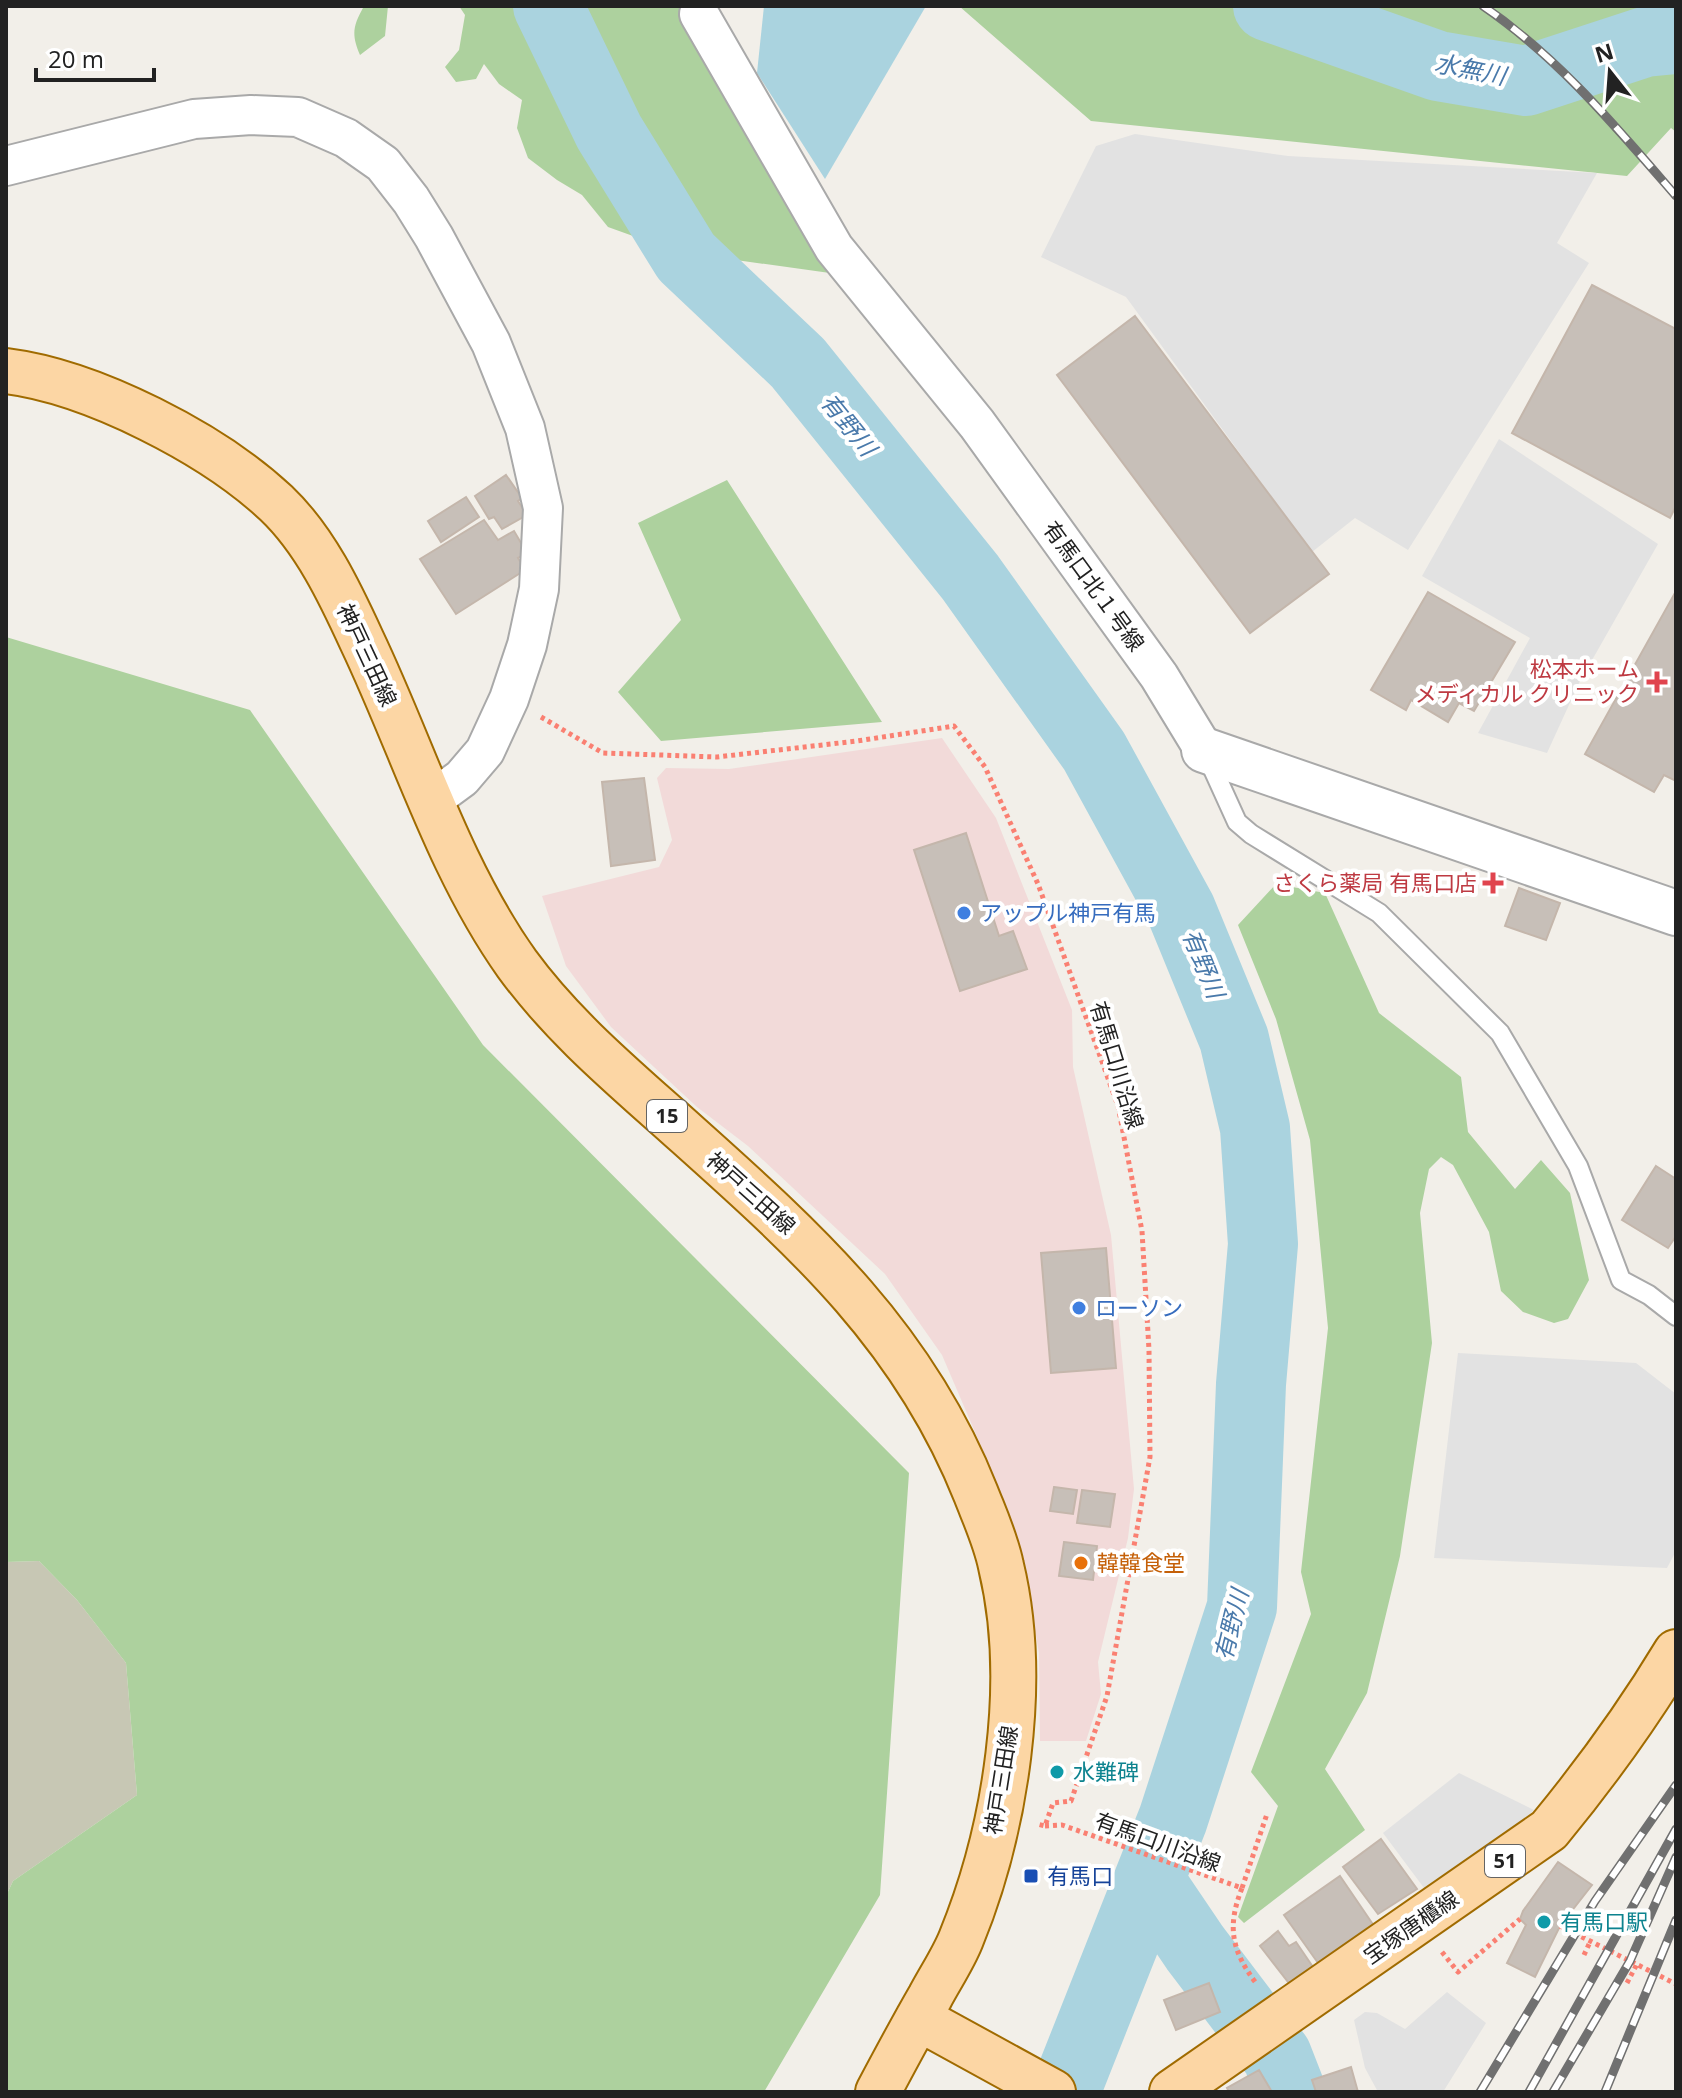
<svg xmlns="http://www.w3.org/2000/svg" width="1682" height="2098" font-family="'Open Sans','Noto Sans JP',sans-serif">
  <style>
    .commercial { fill: #f2dad9 }
    .construction { fill: #c7c7b4 }
    .forest { fill: #add19e }
    .parking { fill: #e2e2e2 }
    .water { fill: #aad3df }
    .lines { fill: none; stroke-linecap: round; stroke-linejoin: round }
    .river { stroke: #aad3df; stroke-width: 70 }
    .building { fill: #c7bfb8; stroke: #c4b6ab; stroke-width: 2 }
    .service-casing { stroke: #a9a9a9; stroke-width: 22 }
    .minor-casing { stroke: #a9a9a9; stroke-width: 42 }
    .tertiary-casing { stroke: #a9a9a9; stroke-width: 48 }
    .primary-casing { stroke: #a06b00; stroke-width: 48 }
    .path { stroke: #fa8072; stroke-width: 5; stroke-dasharray: 4 4; stroke-linecap: butt }
    .service { stroke: #fff; stroke-width: 18 }
    .minor { stroke: #fff; stroke-width: 38 }
    .tertiary { stroke: #fff; stroke-width: 44 }
    .primary { stroke: #fcd6a4; stroke-width: 44 }
    .rail-casing { stroke: #707070; stroke-width: 9 }
    .rail { stroke: #fff; stroke-width: 6; stroke-dasharray: 18; stroke-linecap: butt }
    .health-dot { fill: #e0444e; stroke: #fff; stroke-width: 3 }
    .shop-dot { fill: #3f7fe0; stroke: #fff; stroke-width: 3 }
    .food-dot { fill: #e8710a; stroke: #fff; stroke-width: 3 }
    .culture-dot { fill: #0f9aa8; stroke: #fff; stroke-width: 3 }
    .transit-dot { fill: #1a4fb4; stroke: #fff; stroke-width: 3 }
    .labels { text-anchor: middle; stroke-width: 8; stroke-linejoin: round; paint-order: stroke }
    .shield { fill: #fff; stroke: #646464; stroke-width: 2 }
    .shield-label { font-size: 20px; font-weight: bold; fill: #222 }
    .street-label { font-size: 22px; fill: #222; stroke: #fff }
    .health-label { font-size: 22px; fill: #be3a42; stroke: #fff; text-anchor: end }
    .shop-label { font-size: 22px; fill: #366cbe; stroke: #fff; text-anchor: start }
    .food-label { font-size: 22px; fill: #c56008; stroke: #fff; text-anchor: start }
    .culture-label { font-size: 22px; fill: #0d838f; stroke: #fff; text-anchor: start }
    .transit-label { font-size: 22px; fill: #164399; stroke: #fff; text-anchor: start }
    .water-label { font-size: 24px; font-style: italic; fill: #4a7aab; stroke: #fff }
  </style>
  <rect width="100%" height="100%" fill="#f2efe9"/>
  <path class="commercial" d="M942,738L996,818L1072,1010L1073,1067L1111,1235L1134,1489L1128,1538L1098,1662L1101,1694L1086,1741H1040L1039,1653L1024,1567L993,1474L942,1355L885,1274L748,1146L697,1107L611,1027L566,966L542,896L659,867L672,840L657,778L666,768L729,769Z"/>
  <path class="construction" d="M39,1561L77,1600L126,1663L137,1795L13,1881L6,1896V1562Z"/>
  <path class="forest" d="M364,6H388L385,36L360,55C351,34 353,26 364,6Z
    M459,6H561L576,83L619,168L633,236L608,227L582,195L557,180L528,158L517,128L522,100L499,84L484,64L476,79L456,82L445,67L459,50L465,15Z
    M585,6H680L837,274L736,260L630,150L607,104Z
    M959,6H1676V132L1671,128L1627,176L1091,121Z
    M727,480L882,722L661,741L618,692L681,620L638,523Z
    M6,637L250,710L483,1045L909,1473L880,1895L764,2092H6V1896L13,1881L137,1795L126,1663L77,1600L39,1561L6,1562Z
    M1276,884L1325,893L1379,1013L1461,1077L1468,1132L1515,1189L1541,1160L1570,1193L1589,1280L1568,1319L1554,1323L1523,1312L1501,1291L1489,1232L1453,1165L1441,1157L1429,1169L1420,1213L1432,1343L1400,1556L1367,1693L1325,1769L1365,1830L1244,1923L1238,1917L1278,1806L1251,1772L1311,1614L1301,1572L1328,1328L1310,1140L1276,1019L1238,925Z"/>
  <path class="parking" d="M1135,134L1288,156L1597,173L1557,243L1589,263L1408,550L1355,518L1312,552L1126,297L1041,257L1096,146Z
    M1499,439L1658,544L1579,683L1547,753L1478,733L1530,638L1422,576Z
    M1458,1353L1636,1363L1676,1394V1551L1667,1568L1434,1558Z
    M1459,1773L1534,1810L1496,1844L1427,1892L1383,1833Z
    M1447,1992L1486,2023L1443,2092H1378L1365,2068L1354,2020L1365,2012L1377,2013L1405,2029Z"/>
  <path class="water" d="M764,6H926L825,179L757,73Z"/>
  <g class="lines">
    <path class="river" d="M548,6L609,132L686,257L798,363L970,577L1094,751L1181,910L1234,1039L1255,1128L1263,1244L1251,1384L1242,1607L1173,1819L1065,2092
      M1268,6L1438,66L1526,81L1645,42L1676,39
      M1149,1880L1195,1948L1277,2056L1291,2092"/>
  </g>
  <path class="building" d="M1592,285L1676,329V506L1670,518L1512,433Z
    M1135,316L1329,574L1250,633L1057,375Z
    M506,475L522,498L518,501L527,515L502,529L494,517L489,519L475,496Z
    M466,497L479,517L441,542L428,521Z
    M484,520L498,540L514,531L527,553L518,558L525,570L456,614L420,559Z
    M1676,591V781L1664,775L1654,792L1585,754Z
    M1428,592L1515,642L1474,711L1459,703L1448,722L1411,700L1406,710L1371,690Z
    M644,778L655,860L611,866L602,782Z
    M966,833L999,936L1013,931L1027,969L960,991L914,850Z
    M1519,888L1560,903L1546,940L1505,926Z
    M1656,1166L1676,1179V1236L1668,1248L1622,1220Z
    M1106,1248L1116,1368L1051,1373L1041,1253Z
    M1054,1487L1077,1490L1073,1514L1050,1511Z
    M1082,1490L1115,1494L1110,1527L1077,1523Z
    M1064,1542L1097,1546L1093,1580L1059,1576Z
    M1381,1839L1417,1889L1378,1914L1343,1867Z
    M1558,1862L1592,1885L1560,1926L1535,1977L1507,1963L1526,1925L1520,1919L1523,1911Z
    M1340,1876L1374,1926L1318,1963L1284,1915Z
    M1278,1931L1289,1946L1296,1942L1315,1970L1292,1987L1260,1946Z
    M1209,1983L1220,2012L1176,2030L1164,2000Z
    M1351,2067L1358,2092H1316L1312,2080Z
    M1259,2070L1272,2092H1229L1227,2088Z"/>
  <g class="lines">
    <defs>
      <path id="service" d="M1207,756L1237,822L1251,834L1379,913L1500,1033L1578,1166L1621,1280L1649,1295L1676,1316"/>
      <path id="minor" d="M699,14L834,248L977,424L1159,676L1204,750
        M6,166L194,119L251,115L298,117L346,138L383,164L411,200L434,237L491,343L525,428L543,508L539,589L527,645L509,699L485,751L462,778L432,800"/>
      <path id="tertiary" d="M1204,750L1676,913"/>
      <path id="primary" d="M6,371C93,382 213,444 276,503C315,540 340,593 362,641C413,748 448,867 517,964C560,1023 616,1071 670,1119C797,1233 911,1330 976,1494C985,1517 996,1541 1001,1566C1029,1682 1006,1829 961,1939C953,1959 940,1978 930,1997C912,2028 895,2060 878,2092
        M918,2018L1053,2092
        M1172,2092L1549,1830C1596,1773 1638,1715 1676,1652"/>
    </defs>
    <use href="#service" class="service-casing"/>
    <use href="#minor" class="minor-casing"/>
    <use href="#tertiary" class="tertiary-casing"/>
    <use href="#primary" class="primary-casing"/>
    <path class="path" d="M541,717L603,753L717,757L857,741L954,726L985,767L1038,884L1118,1106L1142,1231L1149,1350L1150,1457L1107,1696L1071,1801L1053,1803L1045,1826L1037,1824
      M1045,1826L1062,1825L1242,1888C1227,1926 1231,1950 1256,1983
      M1242,1888L1267,1814
      M1560,1926L1676,1984
      M1442,1952L1458,1972L1520,1919
      M1584,1955L1590,1942
      M1627,1983L1637,1964"/>
    <use href="#service" class="service"/>
    <use href="#minor" class="minor"/>
    <use href="#tertiary" class="tertiary"/>
    <use href="#primary" class="primary"/>
    <defs>
      <path id="rail" d="M1483,6C1559,58 1616,127 1676,196
        M1480,2092L1595,1901L1676,1785
        M1529,2092L1676,1829
        M1553,2092L1630,1961L1676,1857
        M1605,2092L1676,1920"/>
    </defs>
    <use href="#rail" class="rail-casing"/>
    <use href="#rail" class="rail"/>
  </g>
  <g class="health-dot">
    <path d="M1653 670h8v8h8v8h-8v8h-8v-8h-8v-8h8z"/>
    <path d="M1489 871h8v8h8v8h-8v8h-8v-8h-8v-8h8z"/>
  </g>
  <g class="shop-dot">
    <circle cx="964" cy="913" r="8"/>
    <circle cx="1079" cy="1308" r="8"/>
  </g>
  <circle class="food-dot" cx="1081" cy="1563" r="8"/>
  <g class="culture-dot">
    <circle cx="1057" cy="1772" r="8"/>
    <circle cx="1544" cy="1922" r="8"/>
  </g>
  <rect class="transit-dot" x="1023" y="1868" width="16" height="16" rx="4"/>
  <g class="labels">
    <g class="shield">
      <rect x="647" y="1100" width="40" height="32" rx="6"/>
      <rect x="1485" y="1845" width="40" height="32" rx="6"/>
    </g>
    <g class="shield-label">
      <text x="667" y="1123">15</text>
      <text x="1505" y="1868">51</text>
    </g>
    <g class="street-label">
      <text transform="translate(1094 586) rotate(54)" y="8">有馬口北１号線</text>
      <text transform="translate(367 655) rotate(65)" y="8">神戸三田線</text>
      <text transform="translate(1117 1065) rotate(73)" y="8">有馬口川沿線</text>
      <text transform="translate(751 1193) rotate(42)" y="8">神戸三田線</text>
      <text transform="translate(1001 1780) rotate(-81)" y="8">神戸三田線</text>
      <text transform="translate(1158 1842) rotate(20)" y="8">有馬口川沿線</text>
      <text transform="translate(1411 1927) rotate(-35)" y="8">宝塚唐櫃線</text>
    </g>
    <g class="health-label">
      <text x="1639" y="677">松本ホーム<tspan x="1639" dy="25">メディカル クリニック</tspan></text>
      <text x="1477" y="891">さくら薬局 有馬口店</text>
    </g>
    <g class="shop-label">
      <text x="980" y="921">アップル神戸有馬</text>
      <text x="1095" y="1316">ローソン</text>
    </g>
    <g class="food-label">
      <text x="1097" y="1571">韓韓食堂</text>
    </g>
    <g class="culture-label">
      <text x="1073" y="1780">水難碑</text>
      <text x="1560" y="1930">有馬口駅</text>
    </g>
    <g class="transit-label">
      <text x="1047" y="1884">有馬口</text>
    </g>
    <g class="water-label">
      <text transform="translate(1470 70) rotate(11)" y="8">水無川</text>
      <text transform="translate(848 425) rotate(51)" y="8">有野川</text>
      <text transform="translate(1203 964) rotate(68)" y="8">有野川</text>
      <text transform="translate(1232 1625) rotate(-76)" y="8">有野川</text>
    </g>
  </g>
  <rect width="1682" height="2098" fill="none" stroke="#222222" stroke-width="16"/>
  <g transform="translate(1610 72) rotate(343)" stroke="#ffffff" stroke-width="6" paint-order="stroke">
  <path d="M0-6L14 30L0 20L-14 30Z" fill="#222222"/>
  <text y="-12" font-size="22" font-weight="bold" text-anchor="middle" fill="#222222">N</text>
  </g>
  <path d="M36 68v12h118v-12" fill="none" stroke="#222222" stroke-width="4"/>
  <text x="48" y="68" font-size="24" fill="#222222" stroke="#ffffff" stroke-width="6" paint-order="stroke">20 m</text>
</svg>
